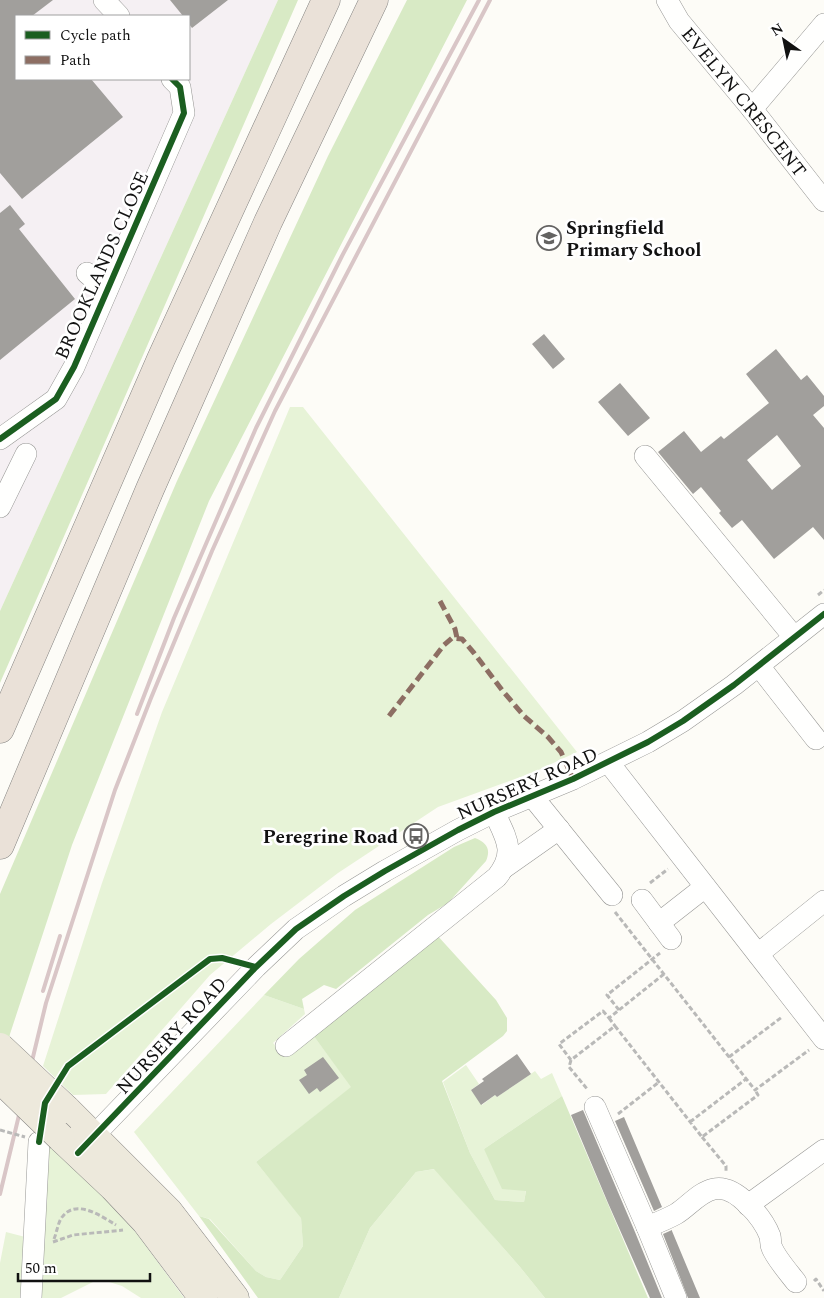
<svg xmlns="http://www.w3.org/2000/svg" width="824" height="1298" font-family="Spectral,serif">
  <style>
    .industrial { fill: #f5f0f3; fill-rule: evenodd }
    .green { fill: #e7f3d7 }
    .forest { fill: #d8eac5 }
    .building { fill: #a19f9c; fill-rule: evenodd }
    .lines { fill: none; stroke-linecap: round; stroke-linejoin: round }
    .minor-casing { stroke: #979795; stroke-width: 22 }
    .major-casing { stroke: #858482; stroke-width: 29 }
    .highway-casing { stroke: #858482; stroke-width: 29 }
    .path { stroke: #b9b9b8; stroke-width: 3; stroke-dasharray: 5 2.5; stroke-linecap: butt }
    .minor { stroke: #fffffe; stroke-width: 21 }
    .major { stroke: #ede9dc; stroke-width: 28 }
    .highway { stroke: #eae1d8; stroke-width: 28 }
    .rail { stroke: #d9c6c7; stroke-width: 4 }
    .major-bridge-casing { stroke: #858482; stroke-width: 29; stroke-linecap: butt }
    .path-bridge { stroke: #b9b9b8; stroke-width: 3; stroke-dasharray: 5 2.5; stroke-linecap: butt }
    .major-bridge { stroke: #ede9dc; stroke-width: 28 }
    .quiet { stroke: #8d6e63; stroke-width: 5; stroke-dasharray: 10 5; stroke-linecap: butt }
    .cycleway-casing { stroke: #fff; stroke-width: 9 }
    .cycleway { stroke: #1b5e20; stroke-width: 6 }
    .labels { text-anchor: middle; stroke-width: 5; stroke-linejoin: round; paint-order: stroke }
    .street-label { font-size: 19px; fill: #111; stroke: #fff }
    .poi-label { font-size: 19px; font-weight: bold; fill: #111; stroke: #fff; text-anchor: start }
  </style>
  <rect width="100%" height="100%" fill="#fdfcf7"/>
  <path class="industrial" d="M0,0H278L0,611ZM16,16H189V79H16Z"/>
  <path class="green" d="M290,407H303L577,752L534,772L438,807L338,873L271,924L210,975L106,1094L73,1095L43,1066L102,883L162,712Z
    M264,995L304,1009L305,1014L273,1043L286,1056L313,1035L352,1087L256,1162L301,1217L303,1246L280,1280L266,1277L256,1271L210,1219L199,1216L134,1132Z
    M466,1065L479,1084L471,1090L482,1105L495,1095L497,1097L535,1071L541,1079L552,1073L562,1096L484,1149L526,1190L524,1202L495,1200L470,1153L443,1082Z
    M49,1144L104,1197L138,1235L184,1298H141L122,1286L106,1281H95L61,1298H0V1263L6,1232L29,1238Z
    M435,1169L520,1267L545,1298H339L370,1228L416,1172Z"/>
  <path class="forest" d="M278,0H298L0,683V611Z
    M407,0H467L209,501L72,845L10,1034L0,1084V894L177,481L328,156Z
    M475,838C487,843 491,849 486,861L448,903L428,915L336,989L324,985L302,999L304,1009L264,995L299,959L355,910L454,847Z
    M436,934L496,1000L507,1018V1031L503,1036L442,1081L470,1153L495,1200L524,1202L526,1191L502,1189L484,1149L562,1096L648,1298H545L520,1267L434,1169L416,1172L370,1228L339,1298H258L199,1216L209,1219L256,1271L266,1277L280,1280L303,1246L301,1218L256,1162L351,1087L313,1035Z"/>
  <path class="building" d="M0,0H53L32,16H16V79H91L123,117L22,199L0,173Z
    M170,0H228L192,28L189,24V16H183Z
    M10,205L25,224L19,229L75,299L0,360V213Z
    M544,334L565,359L553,369L532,344Z
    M776,349L801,380L807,375L824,396V406L813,415L824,428V540L813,527L774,559L742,520L732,528L719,513L721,511L701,487L693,494L658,452L684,431L701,452L721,436L724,439L769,403L746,374ZM777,435L801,466L772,490L747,460Z
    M620,383L650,418L628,436L598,402Z
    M517,1054L531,1074L497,1097L495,1095L481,1105L471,1090L484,1081L482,1079Z
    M323,1057L339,1078L320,1092L317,1088L309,1094L299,1080L307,1075L304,1070Z
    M583,1110L635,1232L662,1298H650L608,1203L571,1115Z
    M624,1117L662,1207L654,1211L615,1121Z
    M672,1230V1231L700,1298H688L663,1234Z"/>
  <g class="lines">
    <defs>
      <g id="minor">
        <path d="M104,0L119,16"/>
        <path id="s1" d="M667,0L679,21L752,109L824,201"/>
        <path d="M752,109L824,24"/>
        <path d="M87,273L107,290"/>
        <path d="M0,439L56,399L74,367L184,113L180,87L172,79"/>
        <path d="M645,456L794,637"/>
        <path d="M0,507L26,454"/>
        <path d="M759,666L816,739"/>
        <path d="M609,763L824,1039"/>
        <path d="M532,796L612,895"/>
        <path d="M505,867L559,829"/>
        <path d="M642,900L671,939"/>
        <path d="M659,923L705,887"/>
        <path d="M758,954L824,901"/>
        <path d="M286,1046L497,877C517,852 506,838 494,812"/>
        <path d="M595,1107L647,1227L676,1298"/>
        <path d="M83,1147L256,967L296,929L344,896L385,871L458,830L494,812L573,779L648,742L683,721L734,685L824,614"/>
        <path d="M748,1205L824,1150"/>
        <path d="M647,1227C657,1223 667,1219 676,1214C688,1207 699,1192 714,1189C736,1184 763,1218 770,1236C771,1240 770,1244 772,1248C776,1258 789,1273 796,1282"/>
        <path d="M31,1298L39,1142"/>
      </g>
      <path id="major" d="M66,1109L169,1212L235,1298
        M61,1138L113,1187L146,1222L203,1298"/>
      <path id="highway" d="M0,729L161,359L326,0
        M0,845L150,489L268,222L374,0"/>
    </defs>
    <use href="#minor" class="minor-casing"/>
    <use href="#major" class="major-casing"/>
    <use href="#highway" class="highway-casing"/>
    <path class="path" d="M818,595L824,590
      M650,883L668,869
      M615,912L755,1090L809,1050
      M664,974L609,1018L603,1011L559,1044L571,1060L615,1026L702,1137L758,1095L755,1090
      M619,1010L607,995L660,953
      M609,1018L615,1026
      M729,1057L782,1017
      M571,1060L569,1067L588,1090
      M618,1114L659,1082
      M690,1122L746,1079
      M702,1137L726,1166V1171
      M54,1239C57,1232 58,1221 63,1216C77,1199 101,1216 116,1225
      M53,1242L73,1235L123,1230
      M814,1281L816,1279L824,1291"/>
    <use href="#minor" class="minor"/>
    <use href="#major" class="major"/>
    <use href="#highway" class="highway"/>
    <path class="rail" d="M137,714L174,618L256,428L342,256L479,0
      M43,991L60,936
      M0,1194L46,1003L115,790L151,698L212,551L275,411L490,0"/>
    <defs>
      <path id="major-bridge" d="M0,1047L66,1109
        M0,1079L61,1138"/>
    </defs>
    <use href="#major-bridge" class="major-bridge-casing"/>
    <path class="path-bridge" d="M0,1130L25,1137"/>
    <use href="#major-bridge" class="major-bridge"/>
    <path class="quiet" d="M440,601L455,629L457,638
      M389,716L444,645L452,638L462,639L474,653L502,690L524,716L548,737L561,752L573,779"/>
    <defs>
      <path id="cycleway" d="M0,439L56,399L74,367L184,113L180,87L172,79
        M39,1142L45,1103L68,1066L210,959L222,958L256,967
        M78,1153L256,967L296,929L344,896L385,871L458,830L494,812L573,779L648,742L683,721L734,685L824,614"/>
    </defs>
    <use href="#cycleway" class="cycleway-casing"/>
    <use href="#cycleway" class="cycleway"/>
  </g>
  <defs>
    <symbol id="school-ring" viewBox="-11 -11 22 22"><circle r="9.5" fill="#fff" stroke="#646362" stroke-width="1.5"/><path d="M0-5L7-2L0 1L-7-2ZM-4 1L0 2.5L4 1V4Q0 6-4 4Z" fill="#646362"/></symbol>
    <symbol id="bus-ring" viewBox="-11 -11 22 22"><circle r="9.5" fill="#fff" stroke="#646362" stroke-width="1.5"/><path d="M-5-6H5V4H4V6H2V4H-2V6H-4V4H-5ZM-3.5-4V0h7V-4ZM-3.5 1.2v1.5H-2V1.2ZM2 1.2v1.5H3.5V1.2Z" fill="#646362"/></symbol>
  </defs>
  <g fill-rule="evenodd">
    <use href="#school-ring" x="535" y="224" width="28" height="28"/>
    <use href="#bus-ring" x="402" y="822" width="28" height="28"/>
  </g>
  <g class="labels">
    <g class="street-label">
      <text dy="7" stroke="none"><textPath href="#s1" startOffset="128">EVELYN CRESCENT</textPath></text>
      <text transform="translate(101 265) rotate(-66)" y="7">BROOKLANDS CLOSE</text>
      <text transform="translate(527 783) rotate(-24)" y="7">NURSERY ROAD</text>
      <text transform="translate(171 1035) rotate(-47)" y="7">NURSERY ROAD</text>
    </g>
    <g class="poi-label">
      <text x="566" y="234">Springfield<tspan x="566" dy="22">Primary School</tspan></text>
      <text x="398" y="843" text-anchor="end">Peregrine Road</text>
    </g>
  </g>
  <rect x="15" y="15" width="175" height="65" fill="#ffffff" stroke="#a0a0a0"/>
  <rect x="25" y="31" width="25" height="8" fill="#1b5e20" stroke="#a0a0a0"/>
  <text x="60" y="40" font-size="15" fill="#111111">Cycle path</text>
  <rect x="25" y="56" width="25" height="8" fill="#8d6e63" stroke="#a0a0a0"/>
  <text x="60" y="65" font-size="15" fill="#111111">Path</text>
  <g transform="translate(784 40) rotate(327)" stroke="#ffffff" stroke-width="4" paint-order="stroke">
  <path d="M0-4L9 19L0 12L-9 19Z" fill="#111111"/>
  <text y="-8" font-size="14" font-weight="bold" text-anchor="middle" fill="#111111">N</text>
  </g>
  <path d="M18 1273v8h132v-8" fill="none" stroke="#111111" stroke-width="2.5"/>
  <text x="25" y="1273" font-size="15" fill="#111111" stroke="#ffffff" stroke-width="4" paint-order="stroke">50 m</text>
</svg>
